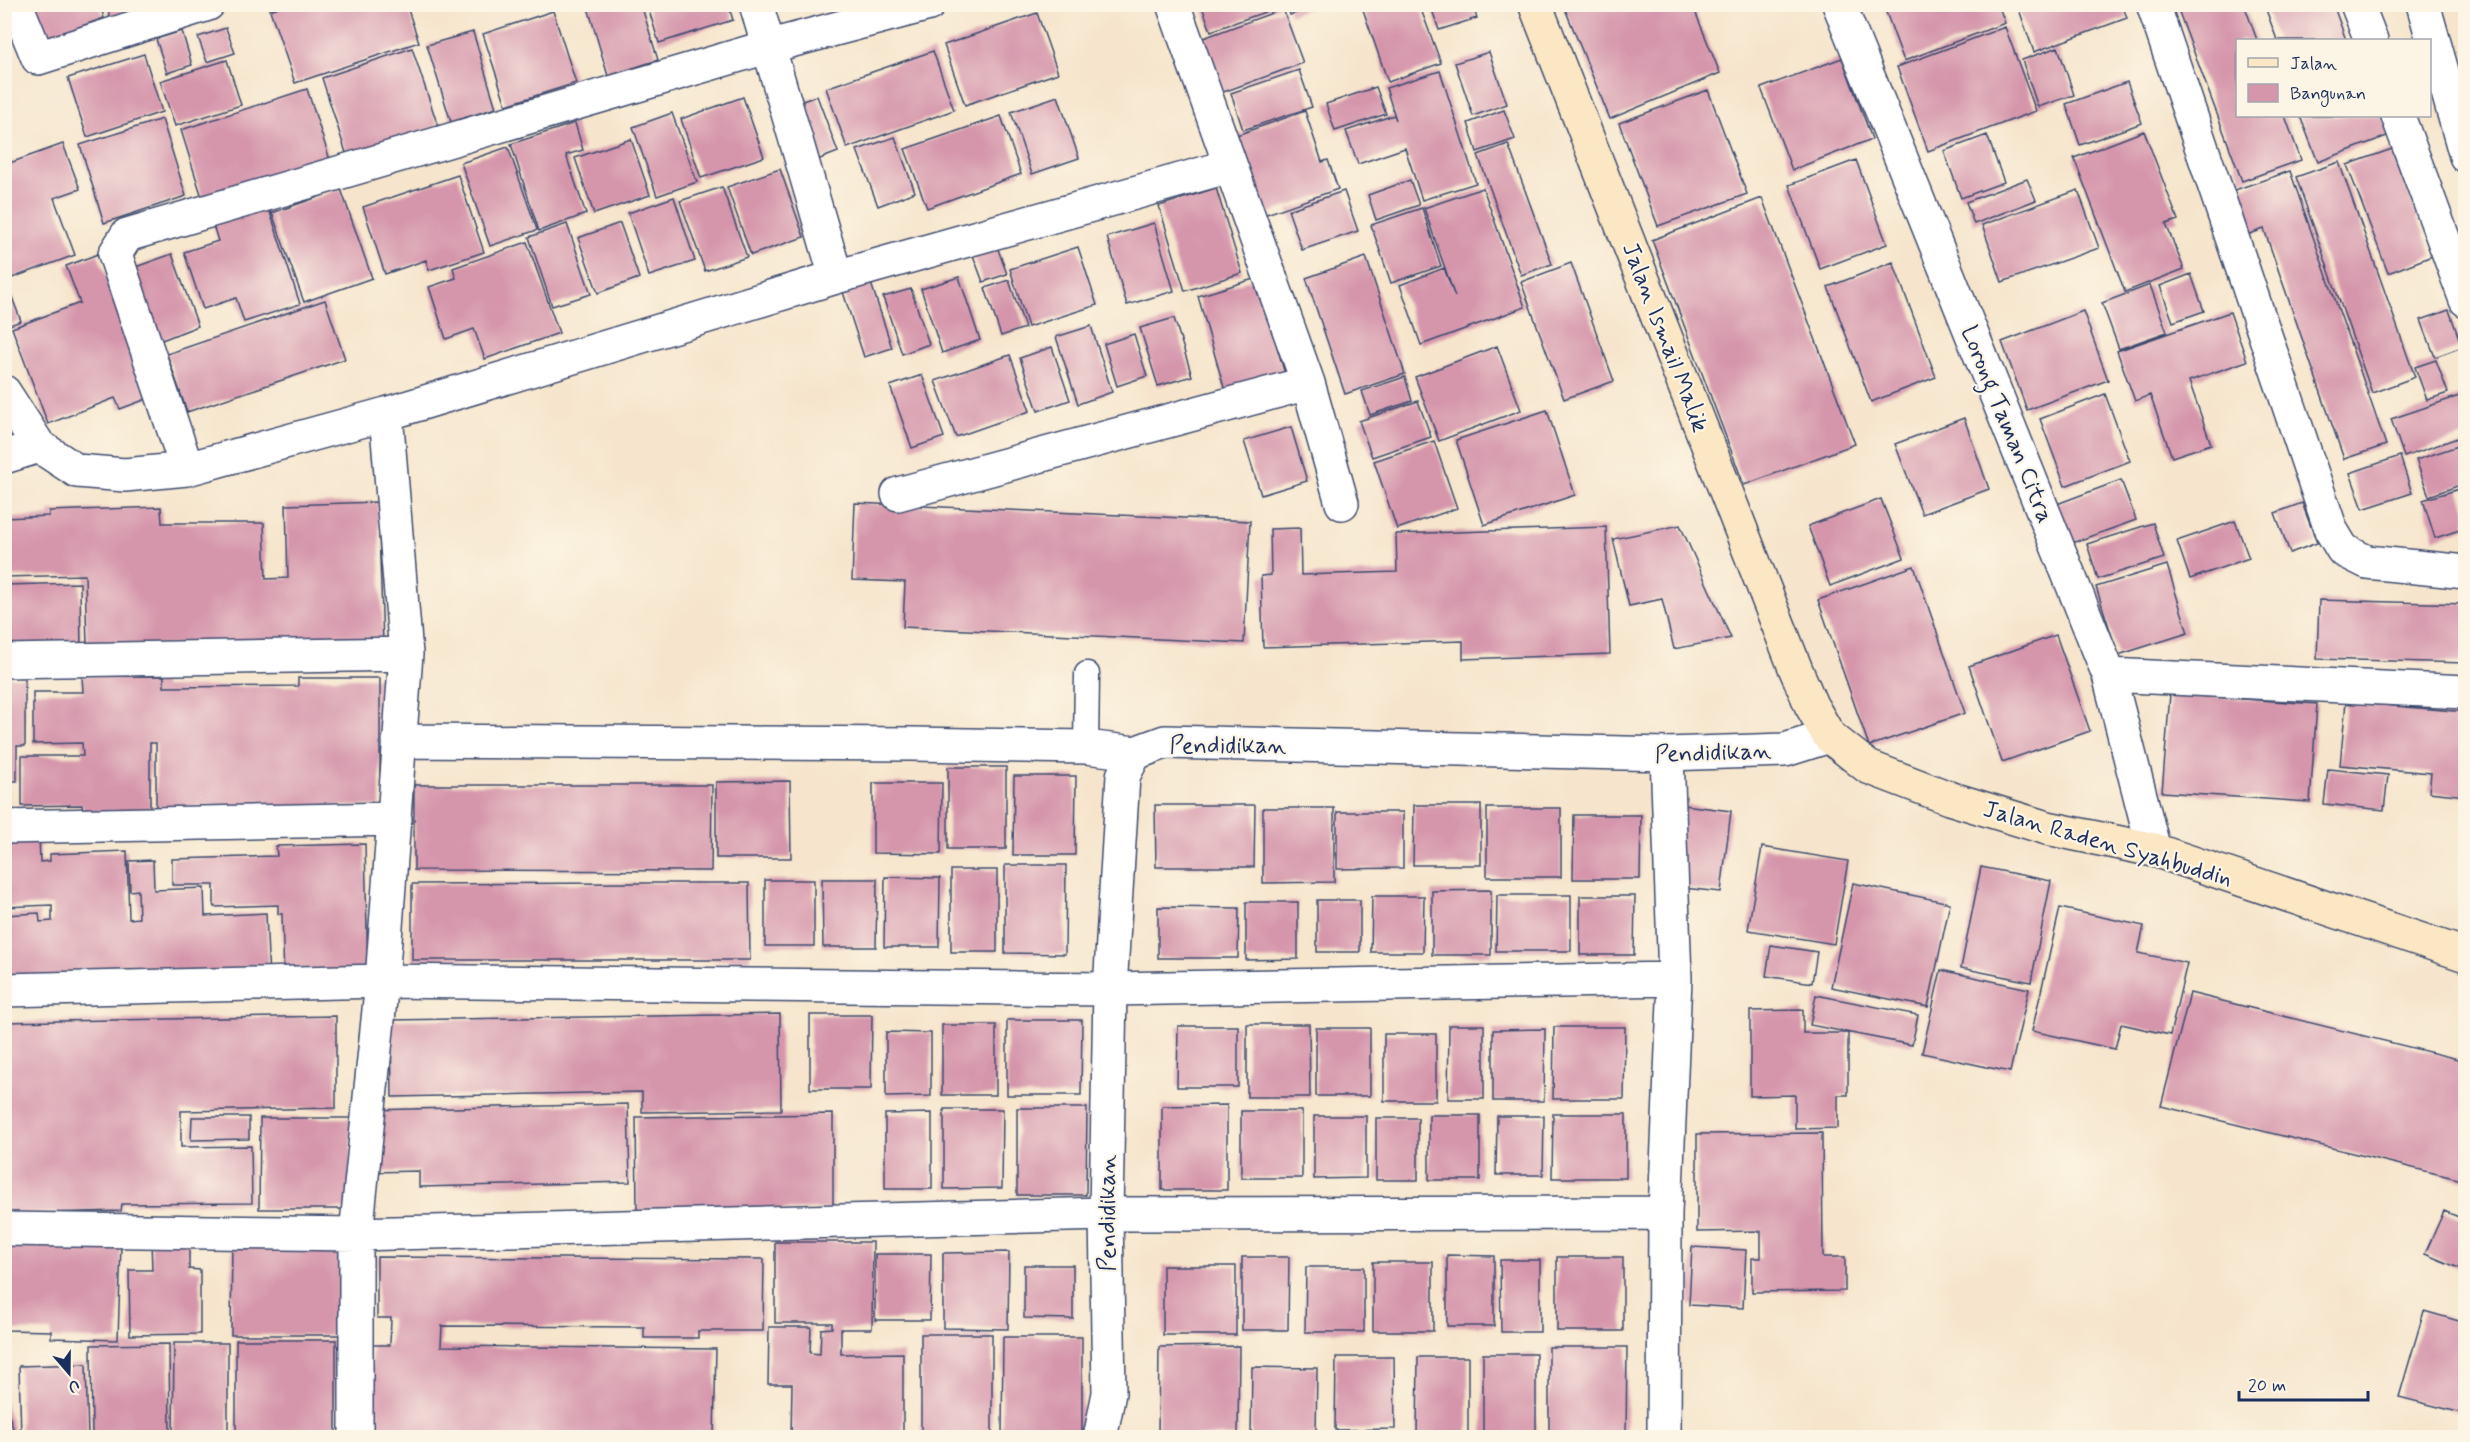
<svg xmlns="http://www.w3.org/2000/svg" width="2470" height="1442" font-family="Mynerve,sans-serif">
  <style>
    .building { fill: #d596ac }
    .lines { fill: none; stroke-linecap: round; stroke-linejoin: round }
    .service-casing { stroke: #3c4a6e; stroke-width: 27 }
    .minor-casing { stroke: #3c4a6e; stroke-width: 36 }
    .tertiary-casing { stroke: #3c4a6e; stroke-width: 36 }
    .secondary-casing { stroke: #3c4a6e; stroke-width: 36 }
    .service { stroke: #fff; stroke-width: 24 }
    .minor { stroke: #fff; stroke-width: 33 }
    .tertiary { stroke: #fff; stroke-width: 33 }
    .secondary { stroke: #fbe7c3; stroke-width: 33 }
    .labels { text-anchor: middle; stroke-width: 4.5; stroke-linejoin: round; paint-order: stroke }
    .street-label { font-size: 24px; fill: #1b2f5e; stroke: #fcf5e5 }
  </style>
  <rect width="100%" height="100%" fill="#fcf5e5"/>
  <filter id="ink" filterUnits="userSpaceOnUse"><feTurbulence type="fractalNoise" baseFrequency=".0167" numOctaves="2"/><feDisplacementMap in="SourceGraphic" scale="12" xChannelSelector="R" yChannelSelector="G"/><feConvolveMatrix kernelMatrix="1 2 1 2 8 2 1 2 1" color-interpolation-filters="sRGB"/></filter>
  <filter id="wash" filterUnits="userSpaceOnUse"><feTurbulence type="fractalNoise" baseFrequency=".008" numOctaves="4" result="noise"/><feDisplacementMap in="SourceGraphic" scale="24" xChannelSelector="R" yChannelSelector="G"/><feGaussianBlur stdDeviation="1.35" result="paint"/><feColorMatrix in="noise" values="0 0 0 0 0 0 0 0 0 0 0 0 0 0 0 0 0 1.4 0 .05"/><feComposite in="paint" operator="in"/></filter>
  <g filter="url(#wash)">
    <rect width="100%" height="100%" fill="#f6e5cc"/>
    <g id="blocks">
      <path class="building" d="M34,4H100L104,18L46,39Z
        M106,4H165L112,23Z
        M288,4H406L419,42L295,83L270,10Z
        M587,4H641L658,60L608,76Z
        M647,4H728L733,20L659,43Z
        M1201,4H1278L1279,7L1211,31Z
        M1287,4H1319V5L1290,15Z
        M1361,4H1419L1441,63L1388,82Z
        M1430,4H1472L1477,18L1439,30Z
        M1563,4H1692L1720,73L1610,119Z
        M1883,4H1998L2005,23L1904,61Z
        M2017,4H2122L2127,18L2034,52Z
        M2176,4H2244L2257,40H2238V116H2285L2301,160L2242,181Z
        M2264,4H2333L2346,40H2277Z
        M1283,9L1303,63L1218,94L1198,40Z
        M553,11L576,83L506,105L483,34Z
        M1037,13L1058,73L965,105L944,45Z
        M2005,27L2036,111L1928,151L1897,67Z
        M226,28L235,53L207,62L198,37Z
        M182,31L192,65L167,73L156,39Z
        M473,32L496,108L451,122L427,45Z
        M2058,47L2074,95L2038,107L2022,60Z
        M412,48L438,126L347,156L322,78Z
        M933,51L954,110L847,148L826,88Z
        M1489,52L1507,104L1473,116L1455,63Z
        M144,54L162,112L87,137L68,78Z
        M1842,58L1872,139L1792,170L1761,88Z
        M227,60L241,105L175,126L160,81Z
        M1299,70L1312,107L1243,130L1231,93Z
        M1440,71L1476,183L1422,200L1405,148L1358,164L1346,131L1394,115L1396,120L1386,88Z
        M2127,82L2142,123L2080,145L2066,104Z
        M1376,87L1386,114L1335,131L1326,104Z
        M307,89L331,163L204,204L181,130Z
        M1708,90L1747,194L1658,226L1619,123Z
        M817,96L838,152L812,162L791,105Z
        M1058,96L1079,158L1032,174L1011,112Z
        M743,97L764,157L701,178L681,119Z
        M1504,110L1515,139L1477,152L1468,123Z
        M1305,111L1322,162L1328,160L1338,189L1258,217L1231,137Z
        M672,113L697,182L657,196L633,127Z
        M1001,116L1021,174L927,208L905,149Z
        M2300,116H2385L2392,134L2318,162Z
        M162,119L186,196L104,223L80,145Z
        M575,123L583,150L566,155L586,214L539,231L511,144Z
        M2144,131L2178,220L2166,224L2184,269L2125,292L2074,158Z
        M1987,135L2004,182L1961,198L1944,151Z
        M895,137L915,192L878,206L857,150Z
        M631,139L650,195L594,214L575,158Z
        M63,144L80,189L54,198L75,255L4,281V165Z
        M1508,144L1552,264L1521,275L1478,155Z
        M508,147L537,230L490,246L461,163Z
        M2392,149L2432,256L2388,273L2347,165Z
        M1856,160L1887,244L1820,269L1789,185Z
        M2339,162L2415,377L2372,393L2296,177Z
        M780,169L804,237L751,255L727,187Z
        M2290,171L2386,445L2344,459L2264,229L2244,236L2229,192Z
        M458,175L484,252L429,270L426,260L385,274L363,207Z
        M2027,179L2036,200L1974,224L1966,202Z
        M1410,180L1419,205L1376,220L1368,195Z
        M722,187L747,257L705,271L680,201Z
        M1216,188L1242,273L1185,291L1159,206Z
        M1483,188L1525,307L1421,345L1400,285L1444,268L1455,297L1424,208Z
        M341,189L372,278L304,302L272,213Z
        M2078,190L2099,248L2002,282L1982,225Z
        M1344,191L1358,231L1302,250L1288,210Z
        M674,197L695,261L649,276L628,213Z
        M1762,198L1855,444L1744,485L1652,240Z
        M268,206L300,304L244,322L236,298L203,309L184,252L218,241L213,225Z
        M1422,208L1441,266L1391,283L1371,225Z
        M620,223L639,278L598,293L578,238Z
        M1154,223L1174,291L1127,305L1107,237Z
        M567,224L591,294L552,306L529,237Z
        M995,241L1007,274L983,282L971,250Z
        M527,242L559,333L485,359L474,329L446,339L429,287L456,278L453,268Z
        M1078,247L1097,305L1028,327L1010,269Z
        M98,254L152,397L120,409L115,398L48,424L12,328L80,303L66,266Z
        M172,254L198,326L157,342L130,269Z
        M1366,257L1405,374L1345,394L1306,278Z
        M1893,262L1936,377L1871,402L1828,287Z
        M1571,263L1614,381L1564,399L1521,282Z
        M2191,274L2204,311L2173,322L2160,286Z
        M959,277L980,340L942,353L921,289Z
        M1257,278L1285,374L1225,391L1198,296Z
        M1009,280L1025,328L1001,336L985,288Z
        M871,283L892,348L864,357L843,292Z
        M7,284L21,321L4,327V285Z
        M2150,285L2167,332L2119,349L2102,303Z
        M911,289L929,344L902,354L883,297Z
        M325,300L345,359L187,412L167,354Z
        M2449,310L2462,347L2435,357L2421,320Z
        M2083,311L2108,380L2027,410L2002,342Z
        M2230,312L2247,361L2189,381L2211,444L2172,457L2150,395L2135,401L2117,351Z
        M1174,318L1192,376L1158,386L1140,328Z
        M1091,326L1112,392L1078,404L1056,337Z
        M1134,334L1147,376L1117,386L1104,344Z
        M1497,346L1521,410L1439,441L1415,377Z
        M1052,347L1070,400L1038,411L1020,358Z
        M1010,355L1030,411L956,437L935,381Z
        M2436,360L2448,393L2427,400L2415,367Z
        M922,375L944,437L912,448L890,386Z
        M1405,377L1412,401L1370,415L1362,391Z
        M2105,394L2130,461L2065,486L2040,419Z
        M2462,395L2466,407V435L2404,457L2391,419Z
        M1418,401L1431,437L1372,457L1359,421Z
        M1547,410L1575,495L1484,525L1456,440Z
        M1964,418L1989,489L1922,514L1895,444Z
        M1291,427L1307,481L1261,495L1244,441Z
        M1434,441L1457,508L1397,529L1374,461Z
        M2464,444L2466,483L2429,496L2416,460Z
        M2400,456L2412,493L2363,509L2350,473Z
        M2121,480L2136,520L2072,543L2057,504Z
        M2459,489L2466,509V528L2435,538L2423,500Z
        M1881,499L1904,558L1830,586L1808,526Z
        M378,502L383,643L87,646L85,575L4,577V518L49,516V511L161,507L162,523H264L266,579L288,578L286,505Z
        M855,503L1250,521L1244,643L903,627L905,582L852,580Z
        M2302,503L2317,543L2290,553L2275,513Z
        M2235,521L2249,558L2190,579L2177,541Z
        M2153,523L2164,558L2098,579L2087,544Z
        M1680,525L1731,638L1674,649L1662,599L1629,606L1613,539Z
        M1606,527L1610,654L1463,659V641L1263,647L1261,576L1271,575L1270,529L1300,528L1301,575L1397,572L1396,534Z
        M2167,565L2188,633L2118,655L2096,587Z
        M1914,566L1965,713L1869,746L1818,600Z
        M80,583L81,653L4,646V585Z
        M2319,600L2466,604V663L2317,659Z
        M2056,635L2090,731L2002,762L1969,666Z
        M82,676H164V687L298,686V678H380V806L156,807V743H150V811L83,812L82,805L22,806V756H83L82,743L33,744V692H83Z
        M4,677H25V746H17V781H4Z
        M2170,694L2317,704L2310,802L2162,792Z
        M2346,702L2466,712V796L2429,792L2431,773L2340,765Z
        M948,767H1006V849H948Z
        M2328,769L2388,775L2384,810L2324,804Z
        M1014,776H1076L1075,855H1013Z
        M790,781L791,858H716V782Z
        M873,783H942L941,854L873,853Z
        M414,785H712L711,871L414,870Z
        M4,788H8L9,817H4Z
        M1155,805H1255L1254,867H1156Z
        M1414,805H1481V865H1413Z
        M1684,805L1731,811L1721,892L1674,887Z
        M1263,808H1334V882L1263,883Z
        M1487,808H1561V877H1487Z
        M1337,812H1403V868L1337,869Z
        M1574,815H1641L1640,879H1573Z
        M39,832L40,862L50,861V854L127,851L129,919L139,918L138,890L130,891L129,861L153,860L154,890L204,888L205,916L266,913L269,979H4V915L39,913L40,922L52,921V905L4,907V842Z
        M365,844L368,977L284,978L282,914H278V905L214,907V885H172V859L277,856L276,846Z
        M1762,847L1848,861L1834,944L1748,930Z
        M1005,865H1066L1065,954L1005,953Z
        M1981,867L2051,881L2031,982L1961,968Z
        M951,870H997V952H951Z
        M885,877L940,878L939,947H884Z
        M822,879H877L876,947H823Z
        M765,880H814V946H765Z
        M628,883H749L750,960H412V884Z
        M1853,883L1950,903L1928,1007L1831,987Z
        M1491,890V955H1432V891Z
        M1497,895H1571V951H1496Z
        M1372,896H1424L1423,952H1371Z
        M1580,896H1635L1634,955H1580Z
        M1317,900H1360V952H1317Z
        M1246,902H1298V959L1246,960Z
        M1158,907L1239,908L1238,958H1158Z
        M2060,908L2144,926L2138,953L2187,963L2170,1035L2121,1024L2115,1049L2032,1031Z
        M1771,945L1817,952L1812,983L1766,976Z
        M1941,970L2029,989L2010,1072L1922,1053Z
        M2190,993L2466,1061V1181L2161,1106Z
        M1816,995L1918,1015L1912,1045L1810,1025Z
        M1803,1010V1033H1848V1095H1838V1128L1795,1129V1095L1750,1096V1011Z
        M780,1014L781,1110L642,1112V1092L392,1097L391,1020Z
        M810,1015H872L871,1089H810Z
        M336,1016V1108L181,1111V1147L251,1146L252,1203L122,1204L121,1211L4,1214V1022Z
        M1007,1020H1082L1081,1095H1007Z
        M1247,1024H1309L1310,1097H1247Z
        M942,1025H996V1095H942Z
        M1449,1025H1484V1099H1448Z
        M1178,1026H1238V1087H1177Z
        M1554,1027H1625L1624,1099H1553Z
        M1316,1028H1370V1096H1316Z
        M1545,1029L1544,1101H1493V1030Z
        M886,1032L931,1033V1096L886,1097Z
        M1384,1034H1436V1101H1384Z
        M628,1104L630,1182L419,1187V1171L372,1172L370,1110Z
        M1227,1105V1190H1162V1106Z
        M1017,1108H1087L1086,1195H1017Z
        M944,1109H1003L1002,1188L944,1189Z
        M1241,1111H1302V1178H1241Z
        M932,1113V1189H885V1114Z
        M833,1114V1209L637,1212L636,1117Z
        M1553,1114H1626V1178H1552Z
        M1429,1115H1480V1180H1429Z
        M1314,1116H1366V1178L1314,1179Z
        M1497,1116H1544L1543,1175H1496Z
        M192,1117H249V1139L191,1140Z
        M260,1118H351V1209H259Z
        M1376,1118H1418V1180H1376Z
        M1822,1133L1823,1257H1845V1291L1752,1292V1258H1761V1231L1697,1232V1134Z
        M2444,1211L2466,1220V1271L2425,1254Z
        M232,1239H342L341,1335H231Z
        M151,1241H189V1269L200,1270V1334L130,1335L129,1270H152Z
        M4,1242L121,1245L118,1340L51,1338V1331L4,1330Z
        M775,1242H873L872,1329H841V1354L903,1353V1437H791L792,1384H768L769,1327H811L810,1353L820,1354L821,1329L832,1328V1323H775Z
        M1692,1247L1746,1250L1743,1308L1689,1305Z
        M1009,1252L1008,1329L943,1328V1253Z
        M875,1254H931L930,1320H875Z
        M1447,1255L1494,1256V1326H1447Z
        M377,1257L764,1259L763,1331H698V1338H644V1327L442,1326L441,1346L716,1349L714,1437H370L372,1345H390L391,1318H377Z
        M1242,1257H1289L1288,1330H1242Z
        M1557,1257H1623V1331H1557Z
        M1500,1260H1540V1332H1501Z
        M1373,1262H1433V1331H1373Z
        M1024,1265H1073V1319L1024,1318Z
        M1163,1266H1236V1335H1163Z
        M1306,1267H1364V1332H1305Z
        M2424,1311L2466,1323V1414L2399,1397Z
        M921,1334H992V1437H921Z
        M1003,1337H1082V1437H1002Z
        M236,1340H336V1437H236Z
        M174,1343H228V1437H173Z
        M169,1344L170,1437H92L91,1345Z
        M1239,1346L1238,1436H1158L1159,1347Z
        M1549,1347H1627L1626,1437H1549Z
        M1483,1354H1536V1434H1483Z
        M1336,1357H1394L1395,1429L1335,1430Z
        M1418,1357H1468V1437H1417Z
        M86,1364L88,1437H21L19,1366Z
        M1252,1367L1317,1368L1316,1436H1251Z
        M4,1403H5L16,1437H4Z"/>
    </g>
  </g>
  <g filter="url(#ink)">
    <use href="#blocks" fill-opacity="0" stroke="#3c4a6e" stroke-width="1.5"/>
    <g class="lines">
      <defs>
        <path id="service" d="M1086,747L1087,674"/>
        <path id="minor" d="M16,4L38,58L208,4
          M756,4L836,277
          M1173,4L1308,383L1342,503
          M1839,4L2109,675L2154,850
          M2153,4L2331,530L2343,550L2367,562L2466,572
          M2357,4L2371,40
          M2423,4L2466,156
          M2398,116L2466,300
          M4,392L39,446L77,471L125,475L187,469L386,414L836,277L1230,166
          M4,457L39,446
          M187,469L115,254L127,235L767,47L929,4
          M898,494L1308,383
          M4,661L406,654
          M2109,675L2466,692
          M399,741L912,744L1086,747L1135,753
          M4,827L395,819
          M4,990L382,981L1110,989L1675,979
          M4,1229L356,1234L1106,1214L1665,1213
          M356,1438V1234L382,981L406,654L386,414
          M1664,1438L1665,1213L1675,979L1667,754"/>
        <path id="tertiary" d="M1100,1438L1109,1393L1106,1214L1110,989L1123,776L1135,753L1165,742L1667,754L1785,750L1829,736"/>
        <path id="secondary" d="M1535,4L1796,670L1811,705L1829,736L1868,767L1949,798L2047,828L2154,850L2466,955"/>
      </defs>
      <use href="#service" class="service-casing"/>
      <use href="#minor" class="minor-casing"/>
      <use href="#tertiary" class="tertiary-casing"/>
      <use href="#secondary" class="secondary-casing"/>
      <use href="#service" class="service"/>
      <use href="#minor" class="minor"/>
      <use href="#tertiary" class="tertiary"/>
      <use href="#secondary" class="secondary"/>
    </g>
  </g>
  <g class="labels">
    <g class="street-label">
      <text transform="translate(1666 337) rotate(69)" y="8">Jalan Ismail Malik</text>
      <text transform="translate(2008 424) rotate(68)" y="8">Lorong Taman Citra</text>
      <text x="1228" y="753">Pendidikan</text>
      <text transform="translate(1713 752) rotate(-2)" y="8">Pendidikan</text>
      <text transform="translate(2108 843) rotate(16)" y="8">Jalan Raden Syahbuddin</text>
      <text transform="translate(1107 1213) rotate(-90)" y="8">Pendidikan</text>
    </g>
  </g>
  <rect width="2470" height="1442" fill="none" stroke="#fcf5e5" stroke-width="24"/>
  <rect x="2236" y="39" width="195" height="78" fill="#fcf5e5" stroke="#a2a6af" stroke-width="1.5"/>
  <rect x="2248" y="58" width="30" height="9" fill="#fbe7c3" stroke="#a2a6af" stroke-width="1.5"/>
  <text x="2290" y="69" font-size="18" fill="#1b2f5e">Jalan</text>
  <rect x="2248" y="84" width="30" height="18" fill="#d596ac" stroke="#a2a6af" stroke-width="1.5"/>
  <text x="2290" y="99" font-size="18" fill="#1b2f5e">Bangunan</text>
  <g transform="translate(69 1373) rotate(160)" stroke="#fcf5e5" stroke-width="4.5" paint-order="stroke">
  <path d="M0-4.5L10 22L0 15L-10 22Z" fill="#1b2f5e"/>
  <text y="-9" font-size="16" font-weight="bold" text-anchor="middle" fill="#1b2f5e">U</text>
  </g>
  <path d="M2239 1391v9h129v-9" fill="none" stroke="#1b2f5e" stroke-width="3"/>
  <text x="2248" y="1391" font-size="18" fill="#1b2f5e" stroke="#fcf5e5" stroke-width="4.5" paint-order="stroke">20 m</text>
</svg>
